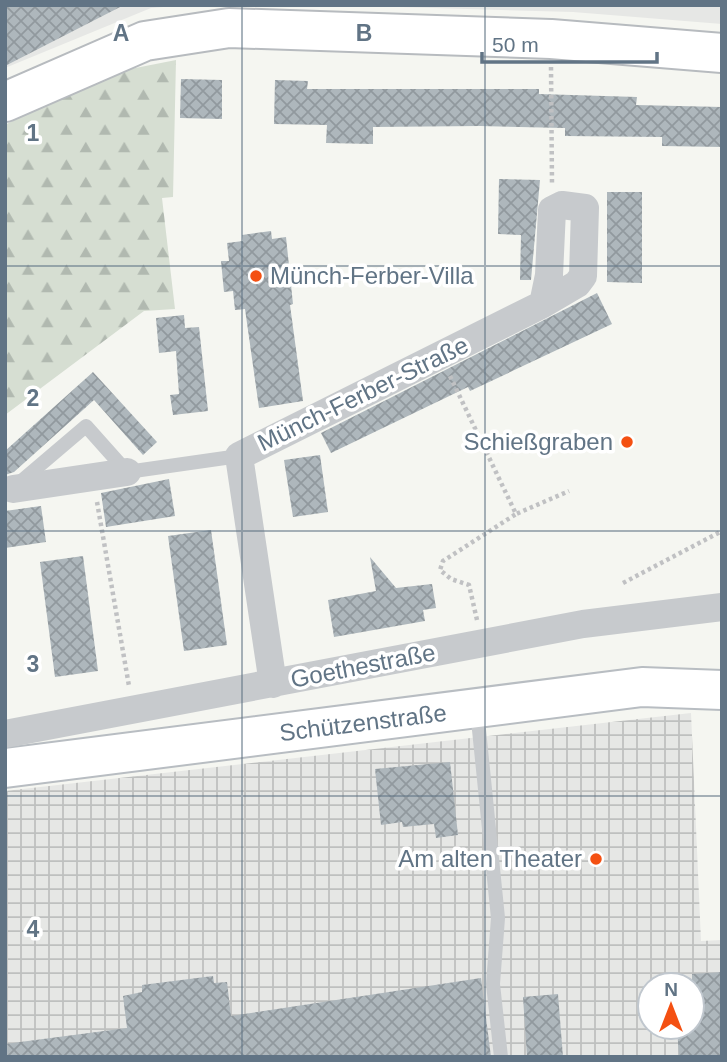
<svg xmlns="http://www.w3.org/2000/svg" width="727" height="1062" font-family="Arial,sans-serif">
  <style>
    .built { fill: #e6e7e5 }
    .industrial { fill: url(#industrial-grid); fill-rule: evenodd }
    .forest { fill: url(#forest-firs) }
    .building { fill: url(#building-cross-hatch) }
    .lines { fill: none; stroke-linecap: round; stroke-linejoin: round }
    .secondary-casing { stroke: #b8bdc2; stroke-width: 42 }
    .primary-casing { stroke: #b7bbbf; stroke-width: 42 }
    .path { stroke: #c0c1c3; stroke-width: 4.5; stroke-dasharray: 3.5 3.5; stroke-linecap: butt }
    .lane { stroke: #c7cacd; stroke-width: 14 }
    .street { stroke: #c7cacd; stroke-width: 28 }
    .secondary { stroke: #fff; stroke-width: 38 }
    .primary { stroke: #fff; stroke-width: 38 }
    .grid { fill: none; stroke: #617485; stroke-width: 2; stroke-opacity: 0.55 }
    .poi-dot { fill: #f45012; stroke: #fff; stroke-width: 2.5 }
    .labels { text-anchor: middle; stroke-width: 7; stroke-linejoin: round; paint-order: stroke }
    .poi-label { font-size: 24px; fill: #617485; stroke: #fff; text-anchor: end }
    .street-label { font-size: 24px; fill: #617485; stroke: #fff }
    .grid-label { font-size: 23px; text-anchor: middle; font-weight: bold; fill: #617485; stroke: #fff; stroke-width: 7; stroke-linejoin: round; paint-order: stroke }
  </style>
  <defs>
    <pattern id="industrial-grid" width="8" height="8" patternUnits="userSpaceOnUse" patternTransform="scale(1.75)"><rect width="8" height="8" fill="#e6e7e5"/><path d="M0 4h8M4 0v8" fill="none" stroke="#bec0bf"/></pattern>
    <pattern id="forest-firs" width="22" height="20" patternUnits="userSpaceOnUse" patternTransform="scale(1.75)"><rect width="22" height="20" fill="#d6ded2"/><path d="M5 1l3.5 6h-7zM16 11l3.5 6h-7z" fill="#b1b9b0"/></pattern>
    <pattern id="building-cross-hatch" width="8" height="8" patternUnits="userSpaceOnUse" patternTransform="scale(1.75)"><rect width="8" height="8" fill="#aeb7bc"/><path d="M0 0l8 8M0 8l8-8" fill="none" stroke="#91999e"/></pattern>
  </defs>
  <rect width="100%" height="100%" fill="#f5f6f1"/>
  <path class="built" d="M5,5H188L151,8L5,68Z
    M330,5H722V24L573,12Z"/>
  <path class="industrial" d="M691,713L701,941L722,940V1057H5V791ZM650,985H692V1027H650Z"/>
  <path class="forest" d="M176,60L173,197L162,198L175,309L144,311L5,415V125L100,75Z"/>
  <path class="building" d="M5,5H124L5,66Z
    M181,79L222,80V119L180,118Z
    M275,80L308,81L307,89H539V94L637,97L636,105L722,107V147L662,146V137L565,136V128L480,126L373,127V144L326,143L327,125L274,124Z
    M499,179L540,180L531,280H520L521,235L498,234Z
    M607,192H642V283L607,282Z
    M271,231L272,239L286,237L293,304L290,305L303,401L259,408L245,309L235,310L233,291L224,292L221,261H229L227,243L243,241L242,235Z
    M597,293L612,324L470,391L468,387L331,453L321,433Z
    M184,315L185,328L199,327L208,411L173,415L170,395L179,394L176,351L159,353L156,318Z
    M93,372L157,442L143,455L94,400L14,472L5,475V451Z
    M320,455L328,512L293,517L284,460Z
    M169,479L175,516L106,527L101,493Z
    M41,506L46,542L5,548V511Z
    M211,530L227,645L184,651L168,536Z
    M83,556L98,671L55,677L40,562Z
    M370,557L396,588L432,584L436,608L423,610L425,621L334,637L328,600L376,591Z
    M450,762L458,835L436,838L434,824L403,827L402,822L381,825L375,769Z
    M722,972V1057H679L677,1027H692V974Z
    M213,976L214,983L227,982L231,1016L481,978L491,1057H5V1044L127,1028L123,996L142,992V985Z
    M558,994L563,1057H527L523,997Z"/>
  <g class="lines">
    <defs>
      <path id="secondary" d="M5,768L642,687L722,690"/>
      <path id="primary" d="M5,102L145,41L229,28L551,39L722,53"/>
    </defs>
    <use href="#secondary" class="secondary-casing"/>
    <use href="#primary" class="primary-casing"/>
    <path class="path" d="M551,67L552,184
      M450,376L516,514L569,491
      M97,502L129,686
      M623,583L722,531
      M477,620L469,585L451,579L440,570L443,561L516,514"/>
    <path class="lane" d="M19,483L86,426L127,472L239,456
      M477,710L498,918L493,984L501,1057"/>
    <path class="street" d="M13,489L127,472
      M273,684L239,456L543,304L577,284L583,276L585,208L562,205L552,210L549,275L543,304
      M5,734L583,624L722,607"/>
    <use href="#secondary" class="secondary"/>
    <use href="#primary" class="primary"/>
  </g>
  <path class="grid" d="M242,5V1057M485,5V1057M5,266H722M5,531H722M5,796H722"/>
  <g class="poi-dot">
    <circle cx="256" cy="276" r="7"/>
    <circle cx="627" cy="442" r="7"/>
    <circle cx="596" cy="859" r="7"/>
  </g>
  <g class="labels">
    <g class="poi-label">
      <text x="270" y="284" text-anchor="start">Münch-Ferber-Villa</text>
      <text x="613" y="450">Schießgraben</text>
      <text x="582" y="867">Am alten Theater</text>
    </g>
    <g class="street-label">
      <text transform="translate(363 394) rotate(-26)" y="8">Münch-Ferber-Straße</text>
      <text transform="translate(363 666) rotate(-11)" y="8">Goethestraße</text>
      <text transform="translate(363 723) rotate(-7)" y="8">Schützenstraße</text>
    </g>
  </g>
  <g class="grid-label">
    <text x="121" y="41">A</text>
    <text x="364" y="41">B</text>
    <text x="33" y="141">1</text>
    <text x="33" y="406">2</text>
    <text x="33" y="672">3</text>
    <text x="33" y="937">4</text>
  </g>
  <rect width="727" height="1062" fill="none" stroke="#617485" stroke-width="14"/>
  <g transform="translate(671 1006)"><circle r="33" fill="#ffffff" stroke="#c0c7ce" stroke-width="2"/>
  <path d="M0-5L12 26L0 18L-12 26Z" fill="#f45012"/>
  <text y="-10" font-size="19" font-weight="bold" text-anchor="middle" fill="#617485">N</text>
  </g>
  <path d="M482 52v10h175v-10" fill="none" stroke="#617485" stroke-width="3.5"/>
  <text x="492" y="52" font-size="21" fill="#617485" stroke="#ffffff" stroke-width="5" paint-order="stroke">50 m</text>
</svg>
